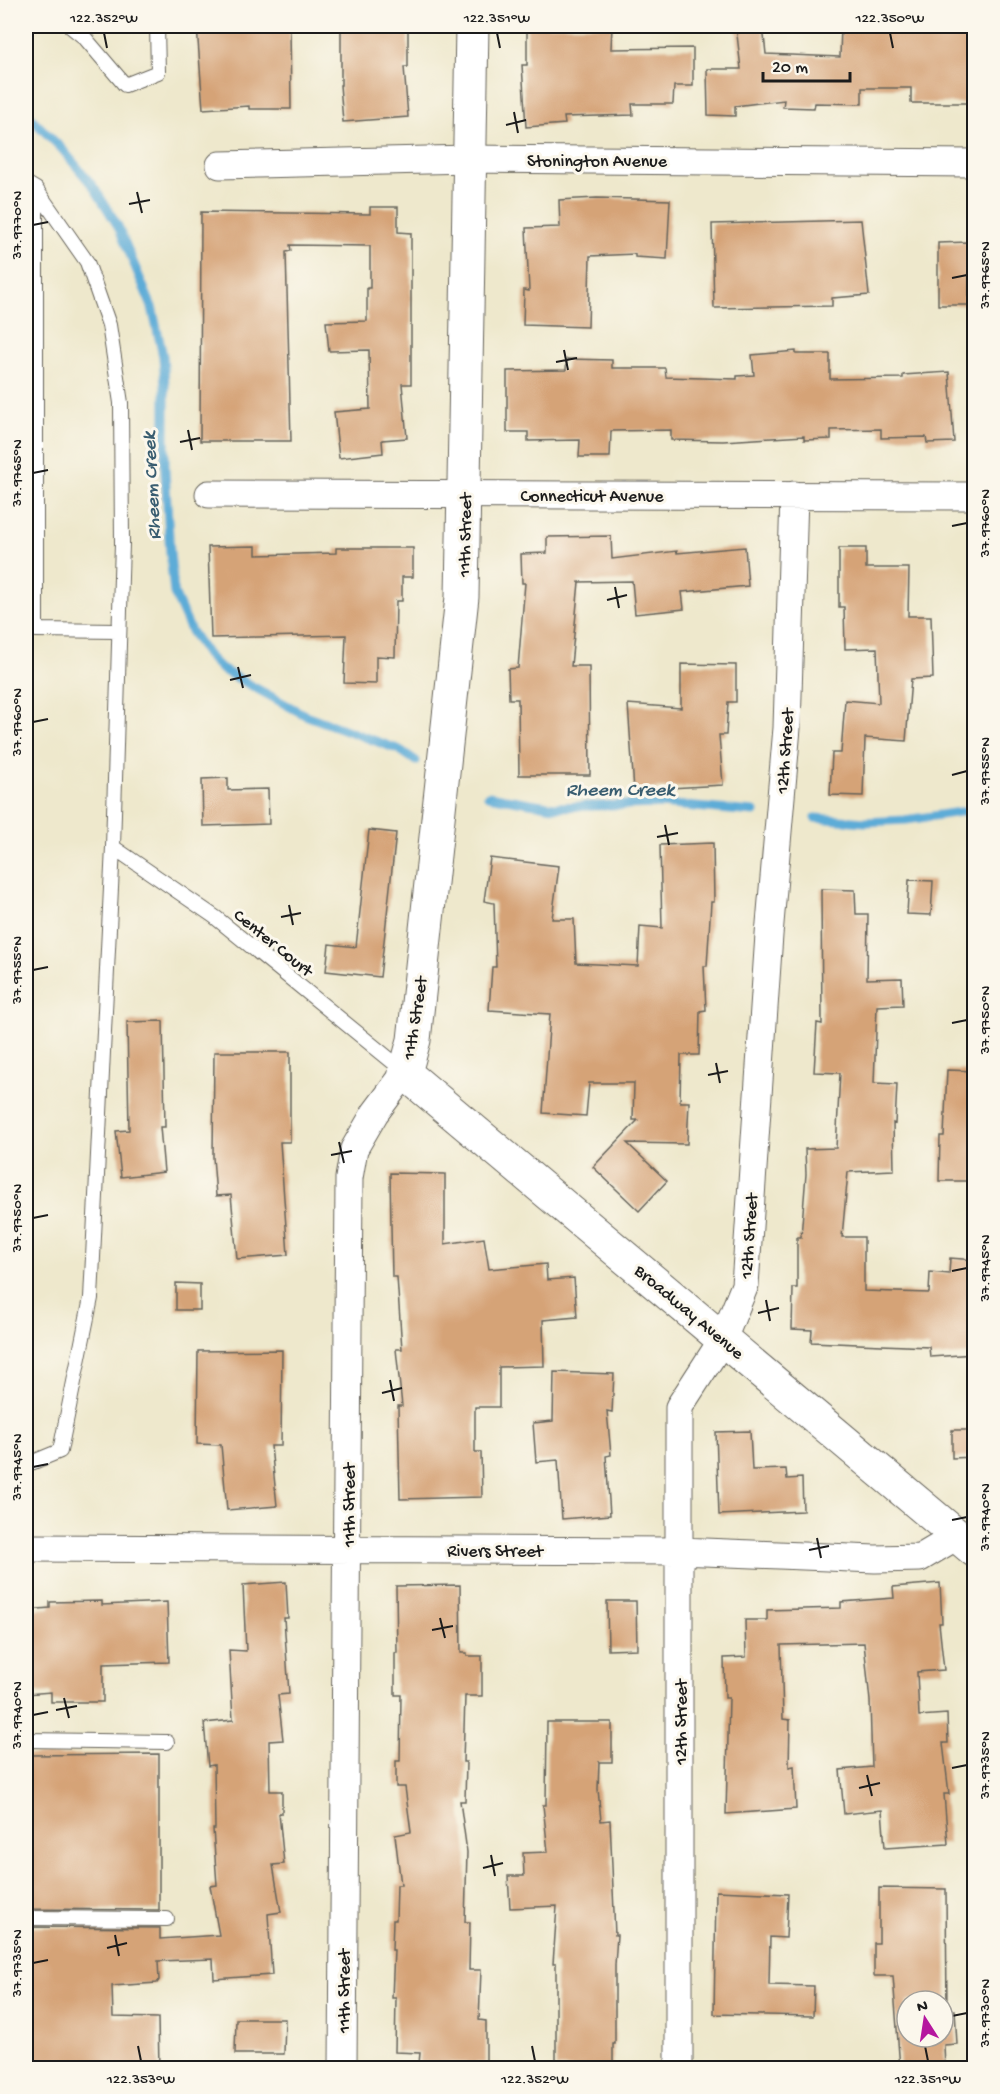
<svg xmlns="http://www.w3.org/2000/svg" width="1000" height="2094" font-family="'Gochi Hand',sans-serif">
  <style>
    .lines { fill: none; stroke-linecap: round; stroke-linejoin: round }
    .stream { stroke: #5dacd7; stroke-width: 9 }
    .building { fill: #d5a377; fill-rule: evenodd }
    .lane-casing { stroke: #66635a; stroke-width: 16 }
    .street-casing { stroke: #66635a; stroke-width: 29 }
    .secondary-casing { stroke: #66635a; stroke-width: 35 }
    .lane { stroke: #fff; stroke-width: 14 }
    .street { stroke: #fff; stroke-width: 27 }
    .secondary { stroke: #fff; stroke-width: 33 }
    .ticks { fill: none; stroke: #1c1c1c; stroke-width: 2 }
    .labels { text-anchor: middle; stroke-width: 6; stroke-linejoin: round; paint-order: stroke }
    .street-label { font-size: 18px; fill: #1c1c1c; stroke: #fbf7ec }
    .water-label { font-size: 20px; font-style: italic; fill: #395d70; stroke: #fbf7ec }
    .neatline { fill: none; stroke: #1c1c1c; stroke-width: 2 }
    .ticks-label { font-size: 15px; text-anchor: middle; fill: #1c1c1c }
  </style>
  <rect width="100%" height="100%" fill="#fbf7ec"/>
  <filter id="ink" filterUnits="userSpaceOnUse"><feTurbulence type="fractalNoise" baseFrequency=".0167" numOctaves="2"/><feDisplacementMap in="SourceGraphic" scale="12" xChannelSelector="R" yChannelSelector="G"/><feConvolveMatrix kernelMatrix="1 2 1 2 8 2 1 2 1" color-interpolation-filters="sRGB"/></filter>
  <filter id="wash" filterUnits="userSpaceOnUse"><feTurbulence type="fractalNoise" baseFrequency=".008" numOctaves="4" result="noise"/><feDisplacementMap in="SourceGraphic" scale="24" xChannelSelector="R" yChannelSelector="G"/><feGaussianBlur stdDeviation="1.35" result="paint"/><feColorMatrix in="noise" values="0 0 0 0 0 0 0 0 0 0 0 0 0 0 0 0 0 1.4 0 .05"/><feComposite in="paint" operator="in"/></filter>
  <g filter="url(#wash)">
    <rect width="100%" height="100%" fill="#eee8cc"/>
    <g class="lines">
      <path class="stream" d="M26,113L62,149L93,186L118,226L152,307L163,356L165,386V471L170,553L174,593L191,631L207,655L221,669L305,715L400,750L416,761
        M488,796L554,807L660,804L754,812
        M815,818L865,822L906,820L974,810"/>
    </g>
    <g id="blocks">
      <path class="building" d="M197,26H290L291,109H249V106L203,109Z
        M527,26H612L611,49L693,48V86H674L673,104H632L633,115L564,117L565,124L526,127L522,65H527Z
        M736,26H763L766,54L840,57L841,26H975V103H911V88H862V104L815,103L814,108L783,107L784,100L735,106V116L708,115L707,69H741Z
        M341,29H408V67H404L408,117L343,122L340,85H341Z
        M597,198L670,200L667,259L635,257V254L590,256L588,327L523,325L524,290L529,291L526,228L560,227L559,200Z
        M370,207H398V232L411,233V384H402L407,438L382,440L383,453L339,458L334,412L370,409L369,350L329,351L326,322L367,321V288H370V246L290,245L291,251L286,252L291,441H200L201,212L370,214Z
        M861,220L869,295L832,298V306L714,308L712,224Z
        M969,242V305H938V243Z
        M796,351V354H830V379L903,378V375L949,372L954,442L927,443L926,437L881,438V429L831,430V439L804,440V436L723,441L671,440V430L611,431L610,457H579L580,440L528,441V432H507V371L566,370L567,359L612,360V368H665L666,377L737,379V376L754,375L752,355Z
        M611,536L612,559L677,551V553L745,547L748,586L682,592L684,609L635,614L632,581L579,582L571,666H589L590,775H519L518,699H509L508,669L518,668L525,583H522L521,554L547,553V537Z
        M256,546V555L336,553V548H413V577H402V601H396L395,657L376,656V684L344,683L346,635L211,638L208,547Z
        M839,548H866V568H909L908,616H931L933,678L911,679L906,741L865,738L863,796L830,795L832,753H841L845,700L879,703L877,648L845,649L844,607H839Z
        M681,664L736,665V702H728L726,735H719L723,785L634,790L628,704L681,708Z
        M228,778V790L268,789L269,824L203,826L202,779Z
        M369,830L396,833L380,977L326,971L329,944L356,947Z
        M713,843L714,902H711L707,966H704L706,1010L700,1011L699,1055H681L680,1102H689L687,1144L627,1143L667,1181L639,1211L593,1167L638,1120H633L634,1083H589L586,1116L543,1113L550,1014L489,1010L492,967H496L494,903L484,901L490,858L559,866L552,919H574L576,963L638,966L640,926L662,928L660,845Z
        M909,880L933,881L931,915L907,914Z
        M821,889L855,890L856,914H868L867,979L902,978L903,1005L877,1006L874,1083L897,1084L895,1124L893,1123L894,1170L848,1172L842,1237H864V1291L929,1293L930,1272L949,1274L950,1258L975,1260V1354L930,1357L929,1347L811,1342L812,1330L792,1329L793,1288H797V1237H801L806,1174L805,1149L836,1148L840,1073L814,1072L817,1023L822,1024Z
        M163,1021L165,1127H160L164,1172L121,1177L116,1131L129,1130L127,1022Z
        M214,1052H290V1142H280L288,1255L237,1259L231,1195L216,1196L213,1157Z
        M947,1070L975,1071V1181H939L940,1136H944Z
        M390,1173L445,1174V1244L484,1238L489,1269L546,1264L547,1280L574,1278L577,1317L543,1320L544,1366L499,1367V1407H475V1452H481L482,1497L400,1499L398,1406H402L396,1349H402L397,1277H392Z
        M176,1283L200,1284V1310H176Z
        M282,1350L281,1446H271L277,1506L227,1510L221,1445L197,1444L198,1351Z
        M554,1372L614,1374L612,1412L607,1411L611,1455L606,1456L610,1515L562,1519L558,1460L536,1462L533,1423L553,1421Z
        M952,1430H975V1457L952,1458Z
        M750,1431L752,1470L786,1469L787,1479L802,1478L803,1511L719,1515L716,1432Z
        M286,1582L288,1618H284L289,1694L278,1695L283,1740L269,1741L270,1791H282V1813H279L284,1864L273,1865L281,1912L268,1914L272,1975L214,1979L213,1959L158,1961L159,1980L157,1983L112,1986L113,2017L158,2018L159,2068H26V1927L160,1928V1939L219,1935L210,1886L217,1885L213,1829H215L214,1765L208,1766L204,1723L233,1720L229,1650L246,1651L243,1585Z
        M940,1583L942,1623H939L944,1670L917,1672L919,1716L947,1714L948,1743H943L949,1794H944L948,1844L885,1848L882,1810L844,1814L840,1770L872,1767L870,1701L864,1643L781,1645L783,1719L790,1720L789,1767L794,1766L796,1809L726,1814L729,1698H725L724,1658L746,1657L745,1620H767V1610L841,1608V1602L894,1598L893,1587Z
        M460,1585L461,1653H467V1656H482V1696H465L463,1762H466L465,1801H460L467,1852L465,1922H470L469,1970H481L479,2020L486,2021V2063H419L420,2053L395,2052L396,1998H392L394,1950H392L393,1920H396L397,1885H401L395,1835L411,1832L405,1787H396V1761H400L401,1695H395V1653H397L396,1586Z
        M102,1601V1605L167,1602L169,1662L103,1664V1702H51V1692L26,1694V1610L50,1608V1602Z
        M607,1601H636L637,1649L608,1650Z
        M547,1722H612V1762H599L598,1789L601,1821L610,1820L615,1935H617L615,1965V2044H613V2068H556V1964H553L557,1906L510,1908L508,1876H524L523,1853L548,1852L543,1805H546Z
        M159,1754V1910L26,1909V1755Z
        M879,1888L946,1889L947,2011L955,2010L957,2044L944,2045L945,2068H900L893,1976H874V1943H879ZM907,2001H943V2037H907Z
        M716,1891L788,1894L786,1938L770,1937L769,1985L814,1986L813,2016L714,2014Z
        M236,2019H285L284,2054H235Z"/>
    </g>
  </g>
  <g filter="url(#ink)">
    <use href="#blocks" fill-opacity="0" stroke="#66635a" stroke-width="1.5"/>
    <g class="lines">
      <defs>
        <path id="lane" d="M70,26L85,38L125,85L158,72L157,26
          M26,183L36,189L87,262L109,325L121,403L122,543L113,847L91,1298L60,1451L26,1465
          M36,189V630L118,631
          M113,847L215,917L404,1071
          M26,1740L167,1742
          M26,1918L167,1919"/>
        <path id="street" d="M220,165L469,159L974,163
          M209,494L974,496
          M26,1548L680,1551L875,1559L920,1558L957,1536
          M343,2068L349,1178L354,1149L375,1113L405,1073
          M679,2068V1407L723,1339L745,1285L769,935L787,728L794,495"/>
        <path id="secondary" d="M472,26L462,597L414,1040L405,1073L974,1550"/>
      </defs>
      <use href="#lane" class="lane-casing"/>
      <use href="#street" class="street-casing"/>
      <use href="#secondary" class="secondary-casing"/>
      <use href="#lane" class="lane"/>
      <use href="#street" class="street"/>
      <use href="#secondary" class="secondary"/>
    </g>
  </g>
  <path class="ticks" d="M104,33L107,48M497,33L500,48M890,33L893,48M514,112L518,133M506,125L526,120M137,192L142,213M129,204L150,200M33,225L48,222M952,278L967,275M564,350L568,370M556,362L577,358M188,430L192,450M180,442L200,438M33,473L48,470M952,526L967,523M615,587L619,608M607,600L627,595M238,667L243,688M230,680L251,675M33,722L48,719M952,775L967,771M665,825L669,845M657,837L678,833M289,905L293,925M281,917L301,913M33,970L48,967M952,1023L967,1020M716,1063L720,1083M708,1075L728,1071M339,1142L344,1163M331,1155L352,1151M33,1218L48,1215M952,1271L967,1268M766,1300L770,1321M758,1313L779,1308M390,1380L394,1401M382,1393L402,1388M33,1467L48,1464M952,1520L967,1517M817,1538L821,1558M809,1550L829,1546M440,1618L445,1638M432,1630L453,1626M64,1698L69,1718M56,1710L77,1706M33,1715L48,1712M952,1768L967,1765M867,1775L872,1796M859,1788L880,1783M491,1855L495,1876M483,1868L503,1863M115,1935L119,1956M107,1948L127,1943M33,1963L48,1960M952,2016L967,2013M138,2046L141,2061M532,2046L535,2061M925,2046L928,2061"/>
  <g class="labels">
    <g class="street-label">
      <text x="597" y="166">Stonington Avenue</text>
      <text x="592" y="501">Connecticut Avenue</text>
      <text transform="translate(464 535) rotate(-89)" y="6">11th Street</text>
      <text transform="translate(784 751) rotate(-86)" y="6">12th Street</text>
      <text transform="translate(274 942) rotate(39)" y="6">Center Court</text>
      <text transform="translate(414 1018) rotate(-81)" y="6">11th Street</text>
      <text transform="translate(748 1236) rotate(-86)" y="6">12th Street</text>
      <text transform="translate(690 1311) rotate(40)" y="6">Broadway Avenue</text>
      <text transform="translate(348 1505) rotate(-90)" y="6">11th Street</text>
      <text x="495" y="1556">Rivers Street</text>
      <text transform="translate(680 1722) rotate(-90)" y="6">12th Street</text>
      <text transform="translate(343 1991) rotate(-90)" y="6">11th Street</text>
    </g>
    <g class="water-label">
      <text transform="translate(150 486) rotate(-93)" y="7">Rheem Creek</text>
      <text x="620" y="795">Rheem Creek</text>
    </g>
  </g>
  <rect width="1000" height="2094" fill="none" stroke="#fbf7ec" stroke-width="66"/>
  <g transform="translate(925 2019) rotate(348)"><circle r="28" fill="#fbf7ec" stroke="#a29f99" stroke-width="1.5"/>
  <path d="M0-4.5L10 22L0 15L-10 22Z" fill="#b5179e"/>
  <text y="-9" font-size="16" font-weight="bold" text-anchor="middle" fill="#1c1c1c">N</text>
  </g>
  <path d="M763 72v9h87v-9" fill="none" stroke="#1c1c1c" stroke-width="3"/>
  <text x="772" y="72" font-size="18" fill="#1c1c1c" stroke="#fbf7ec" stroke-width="4.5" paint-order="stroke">20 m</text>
  <rect x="33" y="33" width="934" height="2028" class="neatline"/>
  <g class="ticks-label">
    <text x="104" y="22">122.352°W</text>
    <text x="497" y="22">122.351°W</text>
    <text x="890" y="22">122.350°W</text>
    <text transform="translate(16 225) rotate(-90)" y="5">37.9770°N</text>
    <text transform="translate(984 275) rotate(-90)" y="5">37.9765°N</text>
    <text transform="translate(16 473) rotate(-90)" y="5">37.9765°N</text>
    <text transform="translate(984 523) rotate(-90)" y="5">37.9760°N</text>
    <text transform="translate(16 722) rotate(-90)" y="5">37.9760°N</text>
    <text transform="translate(984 771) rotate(-90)" y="5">37.9755°N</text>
    <text transform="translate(16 970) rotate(-90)" y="5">37.9755°N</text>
    <text transform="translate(984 1020) rotate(-90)" y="5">37.9750°N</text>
    <text transform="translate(16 1218) rotate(-90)" y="5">37.9750°N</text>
    <text transform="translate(984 1268) rotate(-90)" y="5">37.9745°N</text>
    <text transform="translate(16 1467) rotate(-90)" y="5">37.9745°N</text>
    <text transform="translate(984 1517) rotate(-90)" y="5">37.9740°N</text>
    <text transform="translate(16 1715) rotate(-90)" y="5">37.9740°N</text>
    <text transform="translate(984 1765) rotate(-90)" y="5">37.9735°N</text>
    <text transform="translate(16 1963) rotate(-90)" y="5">37.9735°N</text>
    <text transform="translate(984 2013) rotate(-90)" y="5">37.9730°N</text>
    <text x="141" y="2083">122.353°W</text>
    <text x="535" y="2083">122.352°W</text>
    <text x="928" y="2083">122.351°W</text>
  </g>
</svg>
